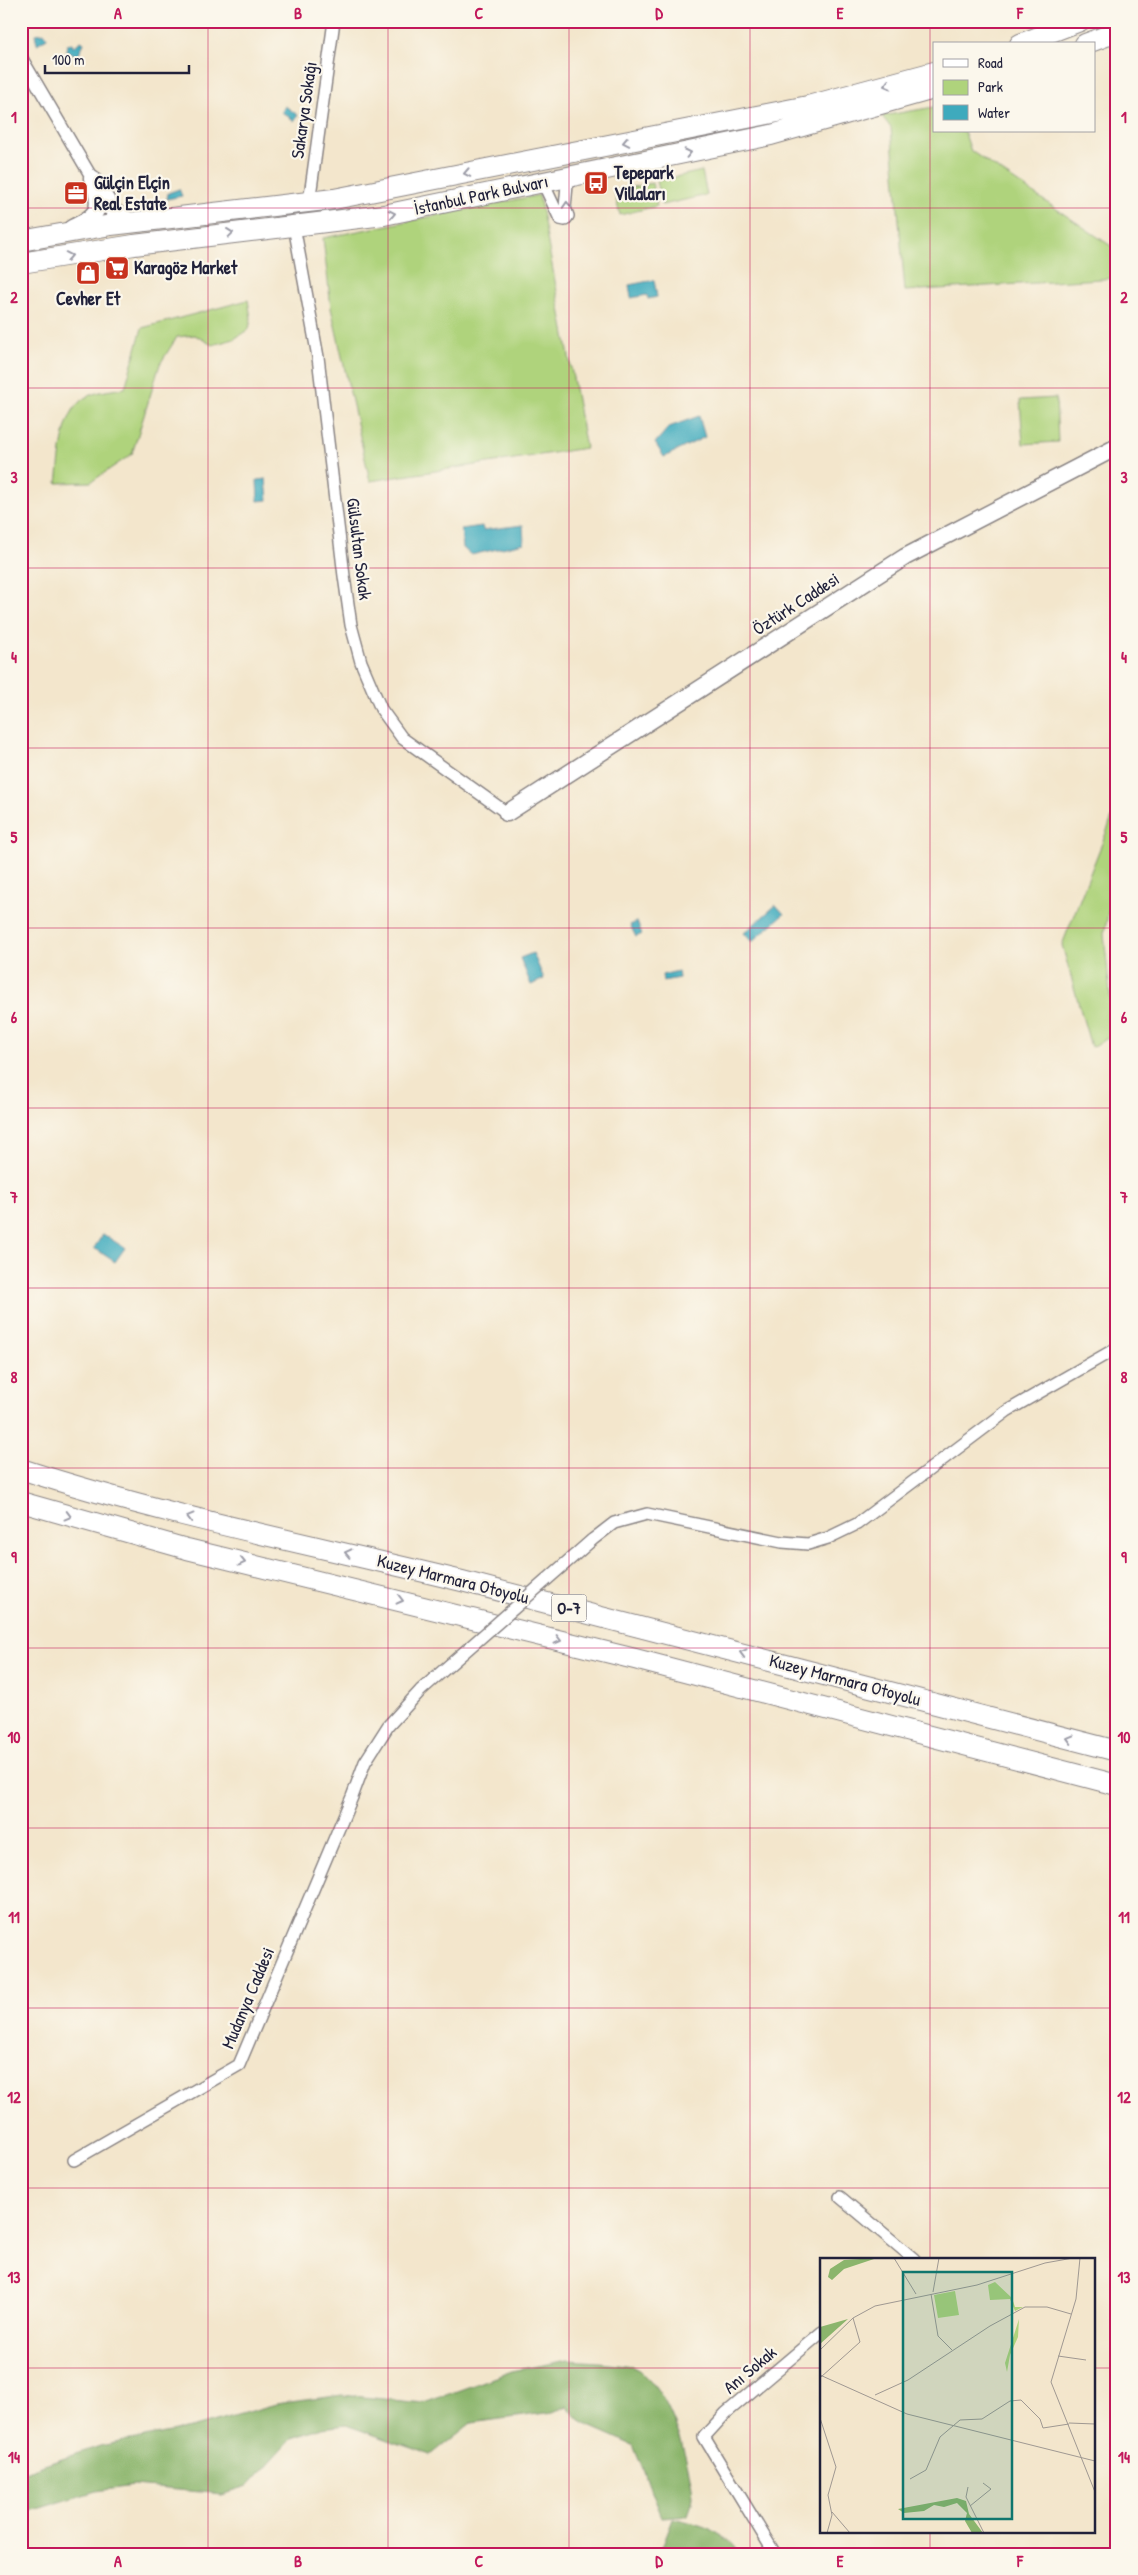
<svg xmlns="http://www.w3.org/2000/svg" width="1138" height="2575" font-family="'Patrick Hand',sans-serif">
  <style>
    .green { fill: #afd37c; stroke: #687a5c }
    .forest { fill: #8bb56c; stroke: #566c54 }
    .water { fill: #3eaabd; stroke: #30667c }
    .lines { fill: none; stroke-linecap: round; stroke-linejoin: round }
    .street-casing { stroke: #8a8484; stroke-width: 14 }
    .secondary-casing { stroke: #8a8484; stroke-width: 19 }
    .highway-casing { stroke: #8a8484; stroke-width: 22 }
    .street { stroke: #fff; stroke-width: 11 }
    .secondary { stroke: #fff; stroke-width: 16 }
    .highway { stroke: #fff; stroke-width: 20 }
    .street-bridge-casing { stroke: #8a8484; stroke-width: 14; stroke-linecap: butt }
    .street-bridge { stroke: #fff; stroke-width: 11 }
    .oneway { stroke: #9c9ca7 }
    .grid { fill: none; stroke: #c2185b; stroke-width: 1; stroke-opacity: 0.55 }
    .labels { text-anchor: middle; stroke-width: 4.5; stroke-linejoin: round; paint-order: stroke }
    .shield { fill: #fbf7ec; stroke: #636270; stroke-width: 1 }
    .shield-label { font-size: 16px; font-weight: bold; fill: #22223b }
    .street-label { font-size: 18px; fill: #22223b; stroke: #fbf7ec }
    .poi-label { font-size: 18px; font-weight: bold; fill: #22223b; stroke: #fbf7ec; text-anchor: start }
    .inset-road { fill: none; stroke: #9f9892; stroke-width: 1 }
    .view { fill: #0f766e; fill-opacity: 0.15; stroke: #0f766e; stroke-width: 2.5 }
    .inset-edge { fill: none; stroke: #22223b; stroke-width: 2.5 }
    .neatline { fill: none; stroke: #c2185b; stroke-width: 2 }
    .grid-label { font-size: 16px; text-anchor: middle; font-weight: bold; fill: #c2185b }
  </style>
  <rect width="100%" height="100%" fill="#fbf7ec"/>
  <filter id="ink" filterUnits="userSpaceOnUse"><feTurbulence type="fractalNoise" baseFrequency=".02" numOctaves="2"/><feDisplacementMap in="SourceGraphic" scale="10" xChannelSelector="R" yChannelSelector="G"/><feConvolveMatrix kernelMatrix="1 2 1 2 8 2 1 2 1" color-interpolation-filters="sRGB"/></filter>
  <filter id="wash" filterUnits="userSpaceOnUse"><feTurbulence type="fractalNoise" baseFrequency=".0096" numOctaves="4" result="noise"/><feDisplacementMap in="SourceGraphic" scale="20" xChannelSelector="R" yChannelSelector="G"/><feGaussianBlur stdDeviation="1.12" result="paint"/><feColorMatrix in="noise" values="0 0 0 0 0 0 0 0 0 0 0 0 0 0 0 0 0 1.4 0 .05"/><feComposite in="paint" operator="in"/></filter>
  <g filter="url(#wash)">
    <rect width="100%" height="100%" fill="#f3e6cc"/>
    <path class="green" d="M934,107V131H964L971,151L1117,250V278L905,291L891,128L882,116Z
      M702,171L707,195L662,205L657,181Z
      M652,183L657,206L620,215L614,191Z
      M539,195L586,448L370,481L331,308L323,238Z
      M248,300L251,318L249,329L234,339L212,345L195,335L177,337L160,364L132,454L91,482L57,483C61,456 61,407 90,395C100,391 114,390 125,388L142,328Z
      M1056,398L1058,442L1023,444L1020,400Z
      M1117,805V869L1104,934L1114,1035L1091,1047L1062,945Z"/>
    <path class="forest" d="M568,2360C581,2361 624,2363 633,2367C668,2382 690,2461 693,2496C693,2502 690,2509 688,2515L662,2517L633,2445L583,2423L567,2406L553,2412L471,2423L431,2455L346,2425L322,2428L292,2438L248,2486L222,2494L134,2486L96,2491L21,2514V2473L100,2446L195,2427L276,2404L342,2395L424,2403L512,2371Z
      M673,2518C698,2524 726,2530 740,2554H651L663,2544Z"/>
    <path class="water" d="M45,33L47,38L37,44L35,34Z
      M81,41L84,43L78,56L66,50L67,44L72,43L73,47Z
      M285,106L298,115L294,121L282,112Z
      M179,189L182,196L167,199L168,193Z
      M654,280L657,297L648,299L647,295L631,298L629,285Z
      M699,416L705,437L664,457L655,443L669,427Z
      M266,479L268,500L258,501L257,480Z
      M523,525L524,543L471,555L463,548L461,529L482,526L483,530Z
      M776,905L784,914L752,942L744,933Z
      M637,922L642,934L636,937L630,925Z
      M533,953L544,979L531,985L520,958Z
      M678,971L679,978L663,981L662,975Z
      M103,1234L125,1248L115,1262L94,1248Z"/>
  </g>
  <g filter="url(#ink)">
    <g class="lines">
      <defs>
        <path id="street" d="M21,57L92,178
          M537,185L546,189L560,219L565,220L568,216L565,208L567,185L575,177
          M309,203L334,21
          M294,226L318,357L344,576L351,625L361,662L381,709L402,738L507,813
          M592,1540L614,1523L647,1514L782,1542L808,1544L828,1538L857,1524L1007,1411L1117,1348
          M74,2160L239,2065L352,1797L365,1762L388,1726L421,1690
          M840,2197L914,2259
          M775,2554L704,2437L726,2413L822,2332"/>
        <path id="secondary" d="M96,184L114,212L133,223
          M72,228C100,215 103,208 92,178
          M507,813L905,557L1117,447"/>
        <path id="highway" d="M1020,44L1080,21
          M1085,44L1117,32
          M21,241L111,225L334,199L808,106L934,72
          M21,263L134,245L384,215L771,135L934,89
          M21,1469C165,1516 315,1545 462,1581C681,1636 898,1696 1117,1751
          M21,1502L187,1549L635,1659L1117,1785"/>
      </defs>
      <use href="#street" class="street-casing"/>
      <use href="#secondary" class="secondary-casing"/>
      <use href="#highway" class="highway-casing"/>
      <use href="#street" class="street"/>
      <use href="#secondary" class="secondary"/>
      <use href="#highway" class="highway"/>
      <defs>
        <path id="street-bridge" d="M421,1690L592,1540"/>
      </defs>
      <use href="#street-bridge" class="street-bridge-casing"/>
      <use href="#street-bridge" class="street-bridge"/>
    </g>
    <defs><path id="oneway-chevron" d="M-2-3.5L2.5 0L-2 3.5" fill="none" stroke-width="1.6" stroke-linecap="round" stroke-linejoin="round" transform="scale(1.25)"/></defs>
    <g class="oneway">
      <use href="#oneway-chevron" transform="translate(887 85) rotate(165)"/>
      <use href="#oneway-chevron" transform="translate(626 142) rotate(169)"/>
      <use href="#oneway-chevron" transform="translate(688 153) rotate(-12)"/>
      <use href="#oneway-chevron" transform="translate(467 173) rotate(169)"/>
      <use href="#oneway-chevron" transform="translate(567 205) rotate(-93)"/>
      <use href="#oneway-chevron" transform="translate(392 214) rotate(-11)"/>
      <use href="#oneway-chevron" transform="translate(230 233) rotate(-7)"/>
      <use href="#oneway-chevron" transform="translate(69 256) rotate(-11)"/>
      <use href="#oneway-chevron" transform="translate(68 1516) rotate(15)"/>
      <use href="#oneway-chevron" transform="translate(190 1517) rotate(-165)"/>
      <use href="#oneway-chevron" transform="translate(348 1553) rotate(-167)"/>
      <use href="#oneway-chevron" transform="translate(242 1562) rotate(13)"/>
      <use href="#oneway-chevron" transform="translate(400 1600) rotate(14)"/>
      <use href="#oneway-chevron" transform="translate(558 1640) rotate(14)"/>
      <use href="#oneway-chevron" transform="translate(743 1653) rotate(-165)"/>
      <use href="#oneway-chevron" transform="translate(1070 1739) rotate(-165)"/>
    </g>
  </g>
  <path class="grid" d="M208,21V2554M388,21V2554M569,21V2554M750,21V2554M930,21V2259M21,208H1117M21,388H1117M21,568H1117M21,748H1117M21,928H1117M21,1108H1117M21,1288H1117M21,1468H1117M21,1648H1117M21,1828H1117M21,2008H1117M21,2188H1117M21,2368H822M1094,2368H1117M930,2531V2554"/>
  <defs>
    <symbol id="bus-square" viewBox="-11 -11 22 22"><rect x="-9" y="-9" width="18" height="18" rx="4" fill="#c8321e" stroke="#fbf7ec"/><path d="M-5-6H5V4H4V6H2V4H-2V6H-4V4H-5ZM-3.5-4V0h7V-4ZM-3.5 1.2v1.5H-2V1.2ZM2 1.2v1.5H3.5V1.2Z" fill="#fff"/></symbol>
    <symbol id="office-square" viewBox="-11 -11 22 22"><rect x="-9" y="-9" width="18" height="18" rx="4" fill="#c8321e" stroke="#fbf7ec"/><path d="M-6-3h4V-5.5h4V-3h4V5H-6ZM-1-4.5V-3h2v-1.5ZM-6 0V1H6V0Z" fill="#fff"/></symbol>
    <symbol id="supermarket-square" viewBox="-11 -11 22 22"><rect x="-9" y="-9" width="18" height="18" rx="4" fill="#c8321e" stroke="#fbf7ec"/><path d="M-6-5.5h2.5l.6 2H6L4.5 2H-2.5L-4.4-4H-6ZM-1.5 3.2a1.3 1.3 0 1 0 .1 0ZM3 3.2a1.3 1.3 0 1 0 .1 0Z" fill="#fff"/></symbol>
    <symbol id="shop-square" viewBox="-11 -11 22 22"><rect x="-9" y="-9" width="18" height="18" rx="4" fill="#c8321e" stroke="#fbf7ec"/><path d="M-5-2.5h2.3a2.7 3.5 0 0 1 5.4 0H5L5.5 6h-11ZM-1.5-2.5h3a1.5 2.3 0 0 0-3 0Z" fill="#fff"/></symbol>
  </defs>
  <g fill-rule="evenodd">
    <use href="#bus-square" x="582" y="169" width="28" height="28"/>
    <use href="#office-square" x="62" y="179" width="28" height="28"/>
    <use href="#supermarket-square" x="103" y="254" width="28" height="28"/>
    <use href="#shop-square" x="74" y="259" width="28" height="28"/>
  </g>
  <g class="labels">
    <rect class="shield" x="551.5" y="1594.5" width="35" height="27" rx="4"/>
    <g class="shield-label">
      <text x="569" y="1614">O-7</text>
    </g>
    <g class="street-label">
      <text transform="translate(304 110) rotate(-82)" y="6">Sakarya Sokağı</text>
      <text transform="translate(481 195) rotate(-12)" y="6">İstanbul Park Bulvarı</text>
      <text transform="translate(359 549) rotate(83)" y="6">Gülsultan Sokak</text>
      <text transform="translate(796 604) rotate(-33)" y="6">Öztürk Caddesi</text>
      <text transform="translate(453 1579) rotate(14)" y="6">Kuzey Marmara Otoyolu</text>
      <text transform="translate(845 1680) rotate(15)" y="6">Kuzey Marmara Otoyolu</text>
      <text transform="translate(248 1998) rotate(-67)" y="6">Mudanya Caddesi</text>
      <text transform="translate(750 2370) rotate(-40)" y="6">Anı Sokak</text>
    </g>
    <g class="poi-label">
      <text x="614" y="179">Tepepark<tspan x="614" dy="21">Villaları</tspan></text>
      <text x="94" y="189">Gülçin Elçin<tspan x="94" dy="21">Real Estate</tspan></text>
      <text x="134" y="274">Karagöz Market</text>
      <text x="88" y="305" text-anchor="middle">Cevher Et</text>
    </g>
  </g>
  <g transform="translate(820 2258)">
    <rect width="275" height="275" fill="#f3e6cc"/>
    <path d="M175,24L192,40L195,49H203L195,53L190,41L170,42L168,27ZM135,33L139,57L118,60L114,37ZM199,61L198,79L190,97L187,114L185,105Z" fill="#afd37c"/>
    <path d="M57,0L24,11L12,22L8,19L10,11L24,2ZM28,61L0,86V69ZM137,240L146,243L149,256L163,275H152L145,263L147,255L137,245L124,249L114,247L104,253L84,255L78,251Z" fill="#8bb56c"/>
    <path class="inset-road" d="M74,0L96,36M260,0L256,41L231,124L275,234M113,34L119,0M111,36L118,78L132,92M0,92L33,60L55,48L157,27L225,5L253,0M238,98L266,102M0,117L87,156L275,203M1,119L40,84L33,60M55,137L88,122L170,68L205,49H227L251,56M0,160L16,209L8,237L12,257L7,275M249,165L275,166M90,221L106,212L120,179L140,162L162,161L190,143L201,142L220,161L223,170L249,166M148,229L146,239L164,275M150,248L171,231L163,225M12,254L30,275"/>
    <path class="view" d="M83,14H192V261H83Z"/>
    <rect width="275" height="275" class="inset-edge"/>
  </g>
  <rect width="1138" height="2575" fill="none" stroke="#fbf7ec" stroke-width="55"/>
  <rect x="933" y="42" width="162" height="90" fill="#fbf7ec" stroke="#a4a2a5"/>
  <rect x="943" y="59" width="25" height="8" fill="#ffffff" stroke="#a4a2a5"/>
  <text x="978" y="68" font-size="15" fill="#22223b">Road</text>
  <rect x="943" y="80" width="25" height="15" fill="#afd37c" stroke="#a4a2a5"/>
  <text x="978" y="92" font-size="15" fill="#22223b">Park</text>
  <rect x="943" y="105" width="25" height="15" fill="#3eaabd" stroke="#a4a2a5"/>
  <text x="978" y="118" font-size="15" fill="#22223b">Water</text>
  <path d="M45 65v8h144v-8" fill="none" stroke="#22223b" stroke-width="2.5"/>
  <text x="52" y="65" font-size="15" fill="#22223b" stroke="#fbf7ec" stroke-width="4" paint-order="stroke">100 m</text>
  <rect x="28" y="28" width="1082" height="2520" class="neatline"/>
  <g class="grid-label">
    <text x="118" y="19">A</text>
    <text x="298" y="19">B</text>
    <text x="479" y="19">C</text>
    <text x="659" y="19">D</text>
    <text x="840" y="19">E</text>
    <text x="1020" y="19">F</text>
    <text x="14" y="123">1</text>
    <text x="1124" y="123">1</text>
    <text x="14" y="303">2</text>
    <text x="1124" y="303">2</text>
    <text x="14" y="483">3</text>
    <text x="1124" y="483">3</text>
    <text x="14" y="663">4</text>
    <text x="1124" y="663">4</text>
    <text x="14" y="843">5</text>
    <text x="1124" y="843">5</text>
    <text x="14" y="1023">6</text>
    <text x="1124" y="1023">6</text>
    <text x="14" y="1203">7</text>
    <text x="1124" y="1203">7</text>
    <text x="14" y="1383">8</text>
    <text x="1124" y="1383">8</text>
    <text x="14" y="1563">9</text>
    <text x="1124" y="1563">9</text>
    <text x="14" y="1743">10</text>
    <text x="1124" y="1743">10</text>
    <text x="14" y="1923">11</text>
    <text x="1124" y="1923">11</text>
    <text x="14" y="2103">12</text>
    <text x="1124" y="2103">12</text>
    <text x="14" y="2283">13</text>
    <text x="1124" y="2283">13</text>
    <text x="14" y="2463">14</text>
    <text x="1124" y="2463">14</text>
    <text x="118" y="2567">A</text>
    <text x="298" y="2567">B</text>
    <text x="479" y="2567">C</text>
    <text x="659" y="2567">D</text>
    <text x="840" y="2567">E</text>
    <text x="1020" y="2567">F</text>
  </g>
</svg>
